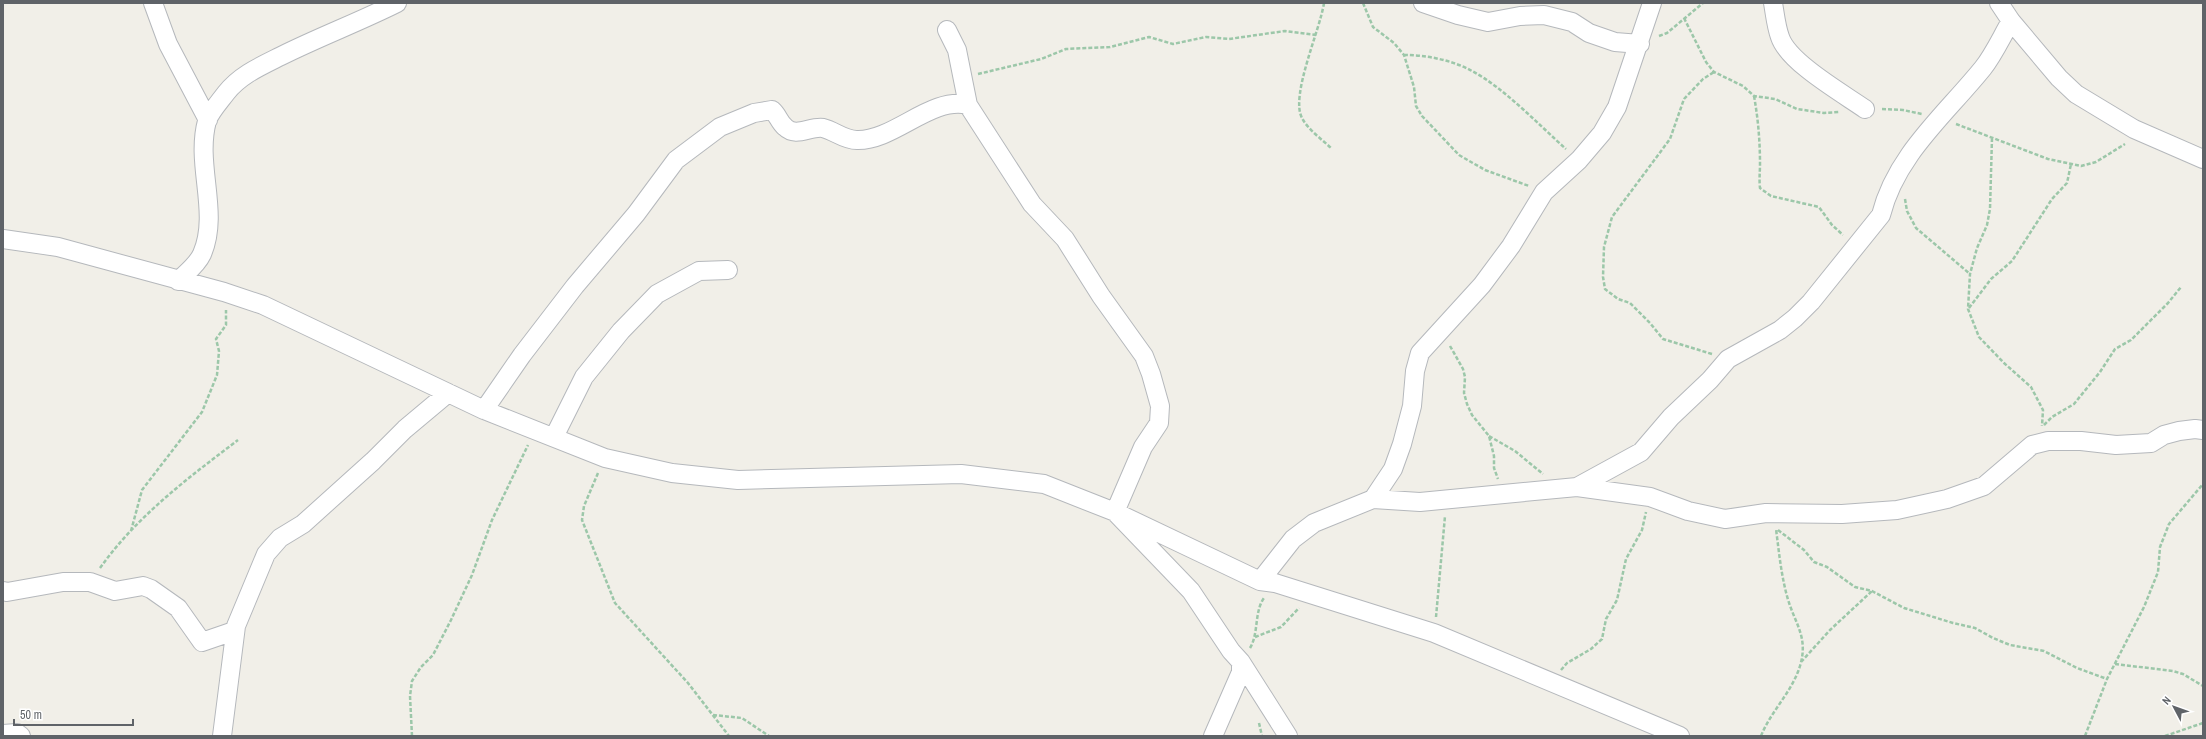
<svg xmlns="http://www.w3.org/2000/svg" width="2206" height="739" font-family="'Archivo Narrow',sans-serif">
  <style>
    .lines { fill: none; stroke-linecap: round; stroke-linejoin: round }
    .minor-casing { stroke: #b5b8bc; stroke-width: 20 }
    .path { stroke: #9cc7a9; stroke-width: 2.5; stroke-dasharray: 4 2; stroke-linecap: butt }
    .minor { stroke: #fff; stroke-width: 18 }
  </style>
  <rect width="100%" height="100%" fill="#f1efe8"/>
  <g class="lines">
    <defs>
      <path id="minor" d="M153,3L168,44L208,120
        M1423,3L1458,15L1488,22L1520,16L1544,15L1572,22L1589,33L1615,42L1640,44
        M1773,3C1775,14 1776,26 1780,37C1788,62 1842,93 1865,109
        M1999,3L2011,21L2059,78L2076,94L2134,129L2203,159
        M947,30L957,50L968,105L1032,204L1065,239L1101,296L1144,356L1151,374L1160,406L1159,423L1143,447L1115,512L1191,591L1231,651L1241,662L1288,736
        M3,239L58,247L224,292L263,305L484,410L605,458L672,473L738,480L961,474L1044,484L1115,512L1260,581L1275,583L1434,633L1680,736
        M178,281C186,273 197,265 202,254C220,212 195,165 207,121C210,112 220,101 226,93C240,75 261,66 281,56C319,37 359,22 397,3
        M484,410L522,355L575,286L636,214L676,160L720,127L754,113L772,110C778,115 779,122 785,127C796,138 810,126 823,128C835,131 844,140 857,140C894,141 931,96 968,105
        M554,437L584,377L621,331L657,294L699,271L728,270
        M1577,487L1641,452L1671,417L1710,380L1728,359L1780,330L1795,318L1811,302L1881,215C1896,155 1945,115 1983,68C1994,54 2002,36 2011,21
        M1373,499L1393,469L1402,444L1412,406L1415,371L1420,353L1482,285L1511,246L1544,192L1579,160L1602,133L1617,107L1652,3
        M1260,581L1293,539L1314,523L1373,499L1420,502L1577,487L1650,497L1688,511L1725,519L1766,513L1842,514L1897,510L1947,499L1984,486L2032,445L2048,441H2081L2116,445L2151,443L2164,435L2179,431L2195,429L2203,430
        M3,591L7,592L63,582H90L115,591L143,586L151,589L178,608L202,642L234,631
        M3,734L17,733L21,736
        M222,736L236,626L266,554L280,538L303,524L373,461L405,429L448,393
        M1213,736L1241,672V662"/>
    </defs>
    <use href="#minor" class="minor-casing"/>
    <path class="path" d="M1324,3C1320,30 1290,96 1302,118C1308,130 1323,140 1332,149
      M1363,3L1373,27L1394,43L1404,55L1414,87L1416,106L1422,116L1459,155L1485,170L1529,186
      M1684,18L1706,62L1714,72L1743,86L1754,96L1775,99L1797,109L1824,113L1839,112
      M1659,36L1667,33L1703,3
      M1404,55C1426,55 1452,60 1472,71C1503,87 1539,125 1566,149
      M978,74L1041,59L1066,49L1110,47L1149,37L1173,44L1206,37L1229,39L1285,31L1316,35
      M1754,96C1758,118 1760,141 1760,164C1760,172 1759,179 1760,188L1771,196L1819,207L1832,225L1843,235
      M1882,109L1903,110L1922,114
      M1956,124L2048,159L2081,166L2096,162L2125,144
      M1992,138L1990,209L1987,225L1977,248L1970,274L1968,309L1979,337L2004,363L2031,387L2043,410L2042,426
      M1905,199L1907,211L1916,228L1970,274
      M1969,308L1991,279L2012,261L2052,199L2067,183L2071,164
      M1450,346L1463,369L1465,377L1464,393L1467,404L1472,415L1489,436L1494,456V468L1498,479
      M1712,354L1663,339L1650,323L1630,303L1618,299L1605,289L1603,277L1604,247L1612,217L1670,139L1684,99L1703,79L1714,72
      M2044,425L2052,417L2074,404L2100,372L2115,349L2131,340L2168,303L2181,287
      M1489,436L1515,451L1543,474
      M598,473L584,506L582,520L615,603L688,683L729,736
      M1778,530L1804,550L1814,562L1827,567L1855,587L1872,591L1904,608L1953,623L1975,628L1993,638L2010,645L2044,651L2077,668L2107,679
      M131,531L142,490L202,412L217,375L219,351L216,339L226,325V310
      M100,568C137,516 188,478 238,440
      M1436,617L1445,516
      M1255,637L1281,627L1299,608
      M1250,648C1259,633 1254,612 1264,598
      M1801,662L1830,630L1872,591
      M2115,664L2173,671L2183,674L2203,686
      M1561,670L1567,663L1591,649L1602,639L1606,619L1617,600L1626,559L1642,530L1646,512
      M713,715L742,718L769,736
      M1259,723L1262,736
      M412,736L410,696L412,681L421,667L433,655L451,620L472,575L492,520L528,445
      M1761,736C1771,711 1792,692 1800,666C1809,636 1794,623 1787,596C1781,574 1779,552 1776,529
      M2085,736L2107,679L2144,607L2158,572L2160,547L2169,524L2203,484
      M2165,736L2203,723"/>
    <use href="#minor" class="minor"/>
  </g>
  <rect width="2206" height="739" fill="none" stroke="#5f6368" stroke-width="8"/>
  <g transform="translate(2174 707) rotate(311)" stroke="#ffffff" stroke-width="3" paint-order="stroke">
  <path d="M0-3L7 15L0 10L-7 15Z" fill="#5f6368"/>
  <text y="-6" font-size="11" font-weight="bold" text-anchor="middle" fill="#5f6368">N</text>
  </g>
  <path d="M14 719v6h119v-6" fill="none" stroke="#5f6368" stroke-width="2"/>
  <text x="20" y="719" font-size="12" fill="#5f6368" stroke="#ffffff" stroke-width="3" paint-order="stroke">50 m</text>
</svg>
